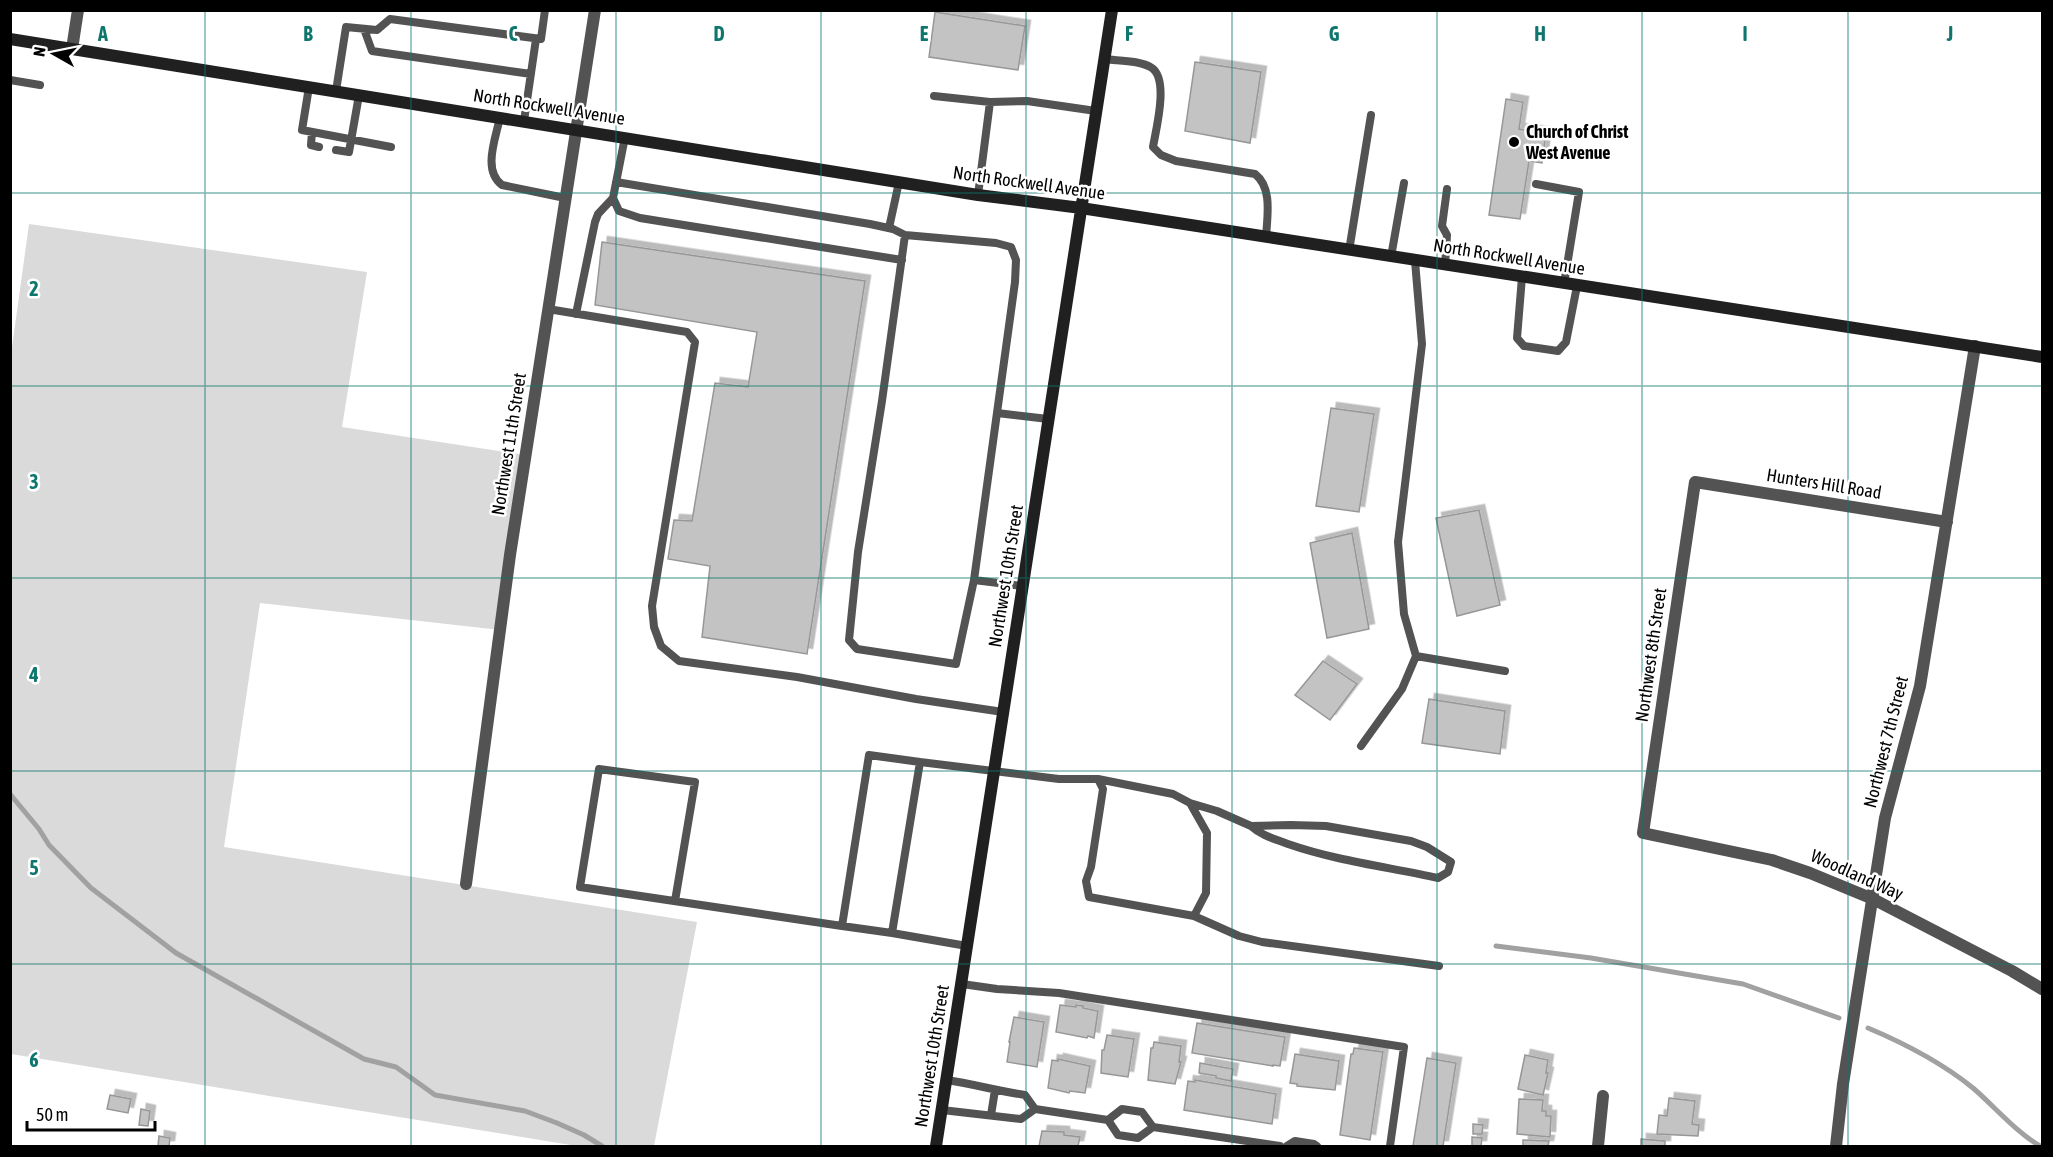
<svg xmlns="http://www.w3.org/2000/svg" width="2053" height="1157" font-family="'Asap Condensed',sans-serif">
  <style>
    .green { fill: #dadada }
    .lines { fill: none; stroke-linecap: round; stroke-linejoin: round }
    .stream { stroke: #a1a1a1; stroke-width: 5 }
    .building { fill: #c3c3c3; stroke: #979797; stroke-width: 1.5; filter: url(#shadow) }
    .service { stroke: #535353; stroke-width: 8 }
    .minor { stroke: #535353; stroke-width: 12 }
    .secondary { stroke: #202020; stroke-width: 12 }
    .grid { fill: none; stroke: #0f766e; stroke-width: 1.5; stroke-opacity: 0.55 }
    .poi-dot { fill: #000; stroke: #fff; stroke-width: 2 }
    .labels { text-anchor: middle; stroke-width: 5; stroke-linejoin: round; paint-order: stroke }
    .street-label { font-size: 18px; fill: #000; stroke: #fff }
    .poi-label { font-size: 18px; font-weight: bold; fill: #000; stroke: #fff; text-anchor: start }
    .grid-label { font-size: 20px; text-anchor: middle; font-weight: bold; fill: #0f766e; stroke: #fff; stroke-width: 5; stroke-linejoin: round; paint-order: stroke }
  </style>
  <defs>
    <filter id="shadow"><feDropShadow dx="5.5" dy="-5.5" stdDeviation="0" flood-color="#0004"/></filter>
  </defs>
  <rect width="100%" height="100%" fill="#fff"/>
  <path class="green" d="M29,224L367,272L342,427L525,455L500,630L260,603L224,847L697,922L654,1146H577L11,1054L10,362Z"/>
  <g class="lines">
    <path class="stream" d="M10,794L39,829L49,845L91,888L176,953L364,1059L396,1067L435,1095L525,1111L557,1123L584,1135L602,1146
      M1496,946L1591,958L1743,984L1839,1018
      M1868,1028C1906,1044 1941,1062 1973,1088C1995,1107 2015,1131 2040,1146"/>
  </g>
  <path class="building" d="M935,12L1025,26L1018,70L929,57Z
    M1195,62L1261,72L1250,143L1185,131Z
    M1506,99L1523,102L1519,129L1546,133L1542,163L1529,161L1520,219L1489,215Z
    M602,242L865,281L807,654L702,637L710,566L668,559L674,520L692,521L715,383L748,387L757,332L595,305Z
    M1331,408L1374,414L1359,512L1316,506Z
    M1479,510L1500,605L1457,616L1436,518Z
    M1352,533L1369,629L1327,638L1310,543Z
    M1323,661L1357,684L1330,720L1295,695Z
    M1429,699L1505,711L1500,754L1422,743Z
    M1060,1005L1076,1007V1005L1083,1006V1008L1098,1011L1094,1038L1088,1036L1087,1038L1056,1032Z
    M1014,1017L1044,1022L1037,1067L1007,1062L1010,1042H1009Z
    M1197,1023L1285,1037L1280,1066L1273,1065V1066L1192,1053Z
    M1107,1035L1134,1039L1128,1077L1101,1073L1102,1050H1104Z
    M1154,1042L1181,1046L1179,1062H1181L1175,1084L1148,1080L1151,1048H1153Z
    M1354,1048L1383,1052L1370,1140L1340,1135L1351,1054H1353Z
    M1295,1054L1339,1061L1335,1090L1297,1086V1084L1290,1083Z
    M1525,1055L1548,1060L1546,1073H1548L1543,1095L1518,1089Z
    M1427,1058L1456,1063L1443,1146H1413Z
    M1058,1059L1090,1066L1085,1093L1070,1091L1069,1093L1048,1088L1052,1060L1058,1061Z
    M1200,1063L1233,1069L1231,1081L1216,1078V1076L1199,1073Z
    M1195,1080L1276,1094L1272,1124L1184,1110L1188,1081L1195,1082Z
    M110,1095L131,1099L128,1113L107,1109Z
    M1669,1098L1695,1101L1692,1124L1699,1125L1698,1136L1657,1134L1659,1115L1667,1116Z
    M1519,1099L1543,1100L1542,1111H1546V1116H1551L1550,1137L1517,1134Z
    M141,1109L150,1111L148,1126L139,1125Z
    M1473,1124L1483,1125L1482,1134H1473Z
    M1042,1131L1064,1132V1135L1080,1137L1078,1146H1039Z
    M159,1136L170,1138L169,1146H158Z
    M1472,1137L1482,1138L1481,1146H1472Z
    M1641,1139L1665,1141V1146H1641Z
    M1523,1140L1549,1141L1548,1146H1523Z"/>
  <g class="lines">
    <path class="service" d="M364,29L372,51L531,74
      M1104,59C1118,61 1140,60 1152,68C1169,80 1156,129 1153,147L1161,155L1176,161L1255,174C1273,188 1267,217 1266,238
      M10,80L40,85
      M309,87L302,130L391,147
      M336,91L346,27L377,30L390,19L541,39L545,10
      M934,96L990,102L1027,101L1096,111
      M500,117C496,138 482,170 502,185L565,198
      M524,121L536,39
      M312,132L311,145L319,147
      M625,137L613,198L619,211L640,218L902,260
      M336,150L349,152L359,95
      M616,182L870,224L893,229L905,235
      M1536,184L1579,192L1564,284
      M978,195L990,102
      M889,228L899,182
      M1349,251L1371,115
      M1391,257L1404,183
      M1415,261L1422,344L1398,542L1404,614L1416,656L1505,671
      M1445,266L1447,235L1442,226L1447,189
      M1522,277L1517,338L1524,346L1558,351L1566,342L1577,286
      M548,309L687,332L695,342L652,606L654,627L661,646L679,661L797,677L916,699L1003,712
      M576,314L595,222L598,214L613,198
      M997,413L1048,419
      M974,580L1015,282L1016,260L1011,247L996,243L905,235L882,401L858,552L849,640L857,649L956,664L974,580L1022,586
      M1361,746L1402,689L1416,656
      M920,762L869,755L842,926L892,933L920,762L1059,779H1098L1103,789L1091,867L1086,881L1089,897L1194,916L1239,936L1262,942L1439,966
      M1098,779L1173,794L1190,803L1207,833L1206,893L1194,916
      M1190,803L1217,811L1251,826L1291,825L1326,826L1411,841L1427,847L1451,862L1448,872L1438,878C1388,867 1337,861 1288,844C1275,839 1262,836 1251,826
      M675,901L695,782L599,769L580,887L842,926
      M892,933L967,946
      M962,984L997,989L1059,993L1404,1047L1390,1146
      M1035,1109L1108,1120L1122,1109L1142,1112L1153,1127L1138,1138L1118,1135L1108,1120
      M942,1110L1021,1119L1035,1109L1025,1095C998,1091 973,1084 947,1080
      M991,1115L995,1090
      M1153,1127L1280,1146
      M1287,1146L1295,1141L1314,1144L1317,1146"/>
    <path class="minor" d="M72,49L78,10
      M1947,522L1695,482L1643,833L1772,860L1810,873L1873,899L2012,971L2042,989
      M466,884L510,555L595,10
      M1598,1146L1603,1096
      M1836,1146L1843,1084L1885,818L1920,686L1975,346"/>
    <path class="secondary" d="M10,39L978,195L1081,208L2042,357
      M936,1146L1112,10"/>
  </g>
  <path class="grid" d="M205,10V1146M411,10V1146M616,10V1146M821,10V1146M1026,10V1146M1232,10V1146M1437,10V1146M1642,10V1146M1848,10V1146M10,193H2042M10,386H2042M10,578H2042M10,771H2042M10,964H2042"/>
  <circle class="poi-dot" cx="1514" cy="142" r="6"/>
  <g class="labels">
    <g class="street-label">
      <text transform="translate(549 107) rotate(9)" y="6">North Rockwell Avenue</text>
      <text transform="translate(1029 183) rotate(8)" y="6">North Rockwell Avenue</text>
      <text transform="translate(1509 257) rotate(9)" y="6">North Rockwell Avenue</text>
      <text transform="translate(509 444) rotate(-81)" y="6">Northwest 11th Street</text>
      <text transform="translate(1824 484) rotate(9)" y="6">Hunters Hill Road</text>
      <text transform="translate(1006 576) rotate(-81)" y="6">Northwest 10th Street</text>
      <text transform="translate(1651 655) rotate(-82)" y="6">Northwest 8th Street</text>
      <text transform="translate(1886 742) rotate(-76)" y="6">Northwest 7th Street</text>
      <text transform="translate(1857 875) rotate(24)" y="6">Woodland Way</text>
      <text transform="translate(932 1056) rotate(-81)" y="6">Northwest 10th Street</text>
    </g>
    <g class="poi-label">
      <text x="1526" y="138">Church of Christ<tspan x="1526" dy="21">West Avenue</tspan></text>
    </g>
  </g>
  <g class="grid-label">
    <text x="103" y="41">A</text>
    <text x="308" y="41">B</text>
    <text x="513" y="41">C</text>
    <text x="719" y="41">D</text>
    <text x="924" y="41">E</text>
    <text x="1129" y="41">F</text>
    <text x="1334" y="41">G</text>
    <text x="1540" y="41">H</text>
    <text x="1745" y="41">I</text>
    <text x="1950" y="41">J</text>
    <text x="34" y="296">2</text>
    <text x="34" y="489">3</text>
    <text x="34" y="682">4</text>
    <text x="34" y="875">5</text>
    <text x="34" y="1067">6</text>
  </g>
  <rect width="2053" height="1157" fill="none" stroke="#000000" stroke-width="24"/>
  <g transform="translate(54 54) rotate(279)" stroke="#ffffff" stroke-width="4.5" paint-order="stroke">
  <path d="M0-4.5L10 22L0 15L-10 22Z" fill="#000000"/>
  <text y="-9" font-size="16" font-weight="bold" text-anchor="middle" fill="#000000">N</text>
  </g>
  <path d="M27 1121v9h128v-9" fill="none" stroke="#000000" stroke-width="3"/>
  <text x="36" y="1121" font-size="18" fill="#000000" stroke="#ffffff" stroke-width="4.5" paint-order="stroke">50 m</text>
</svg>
